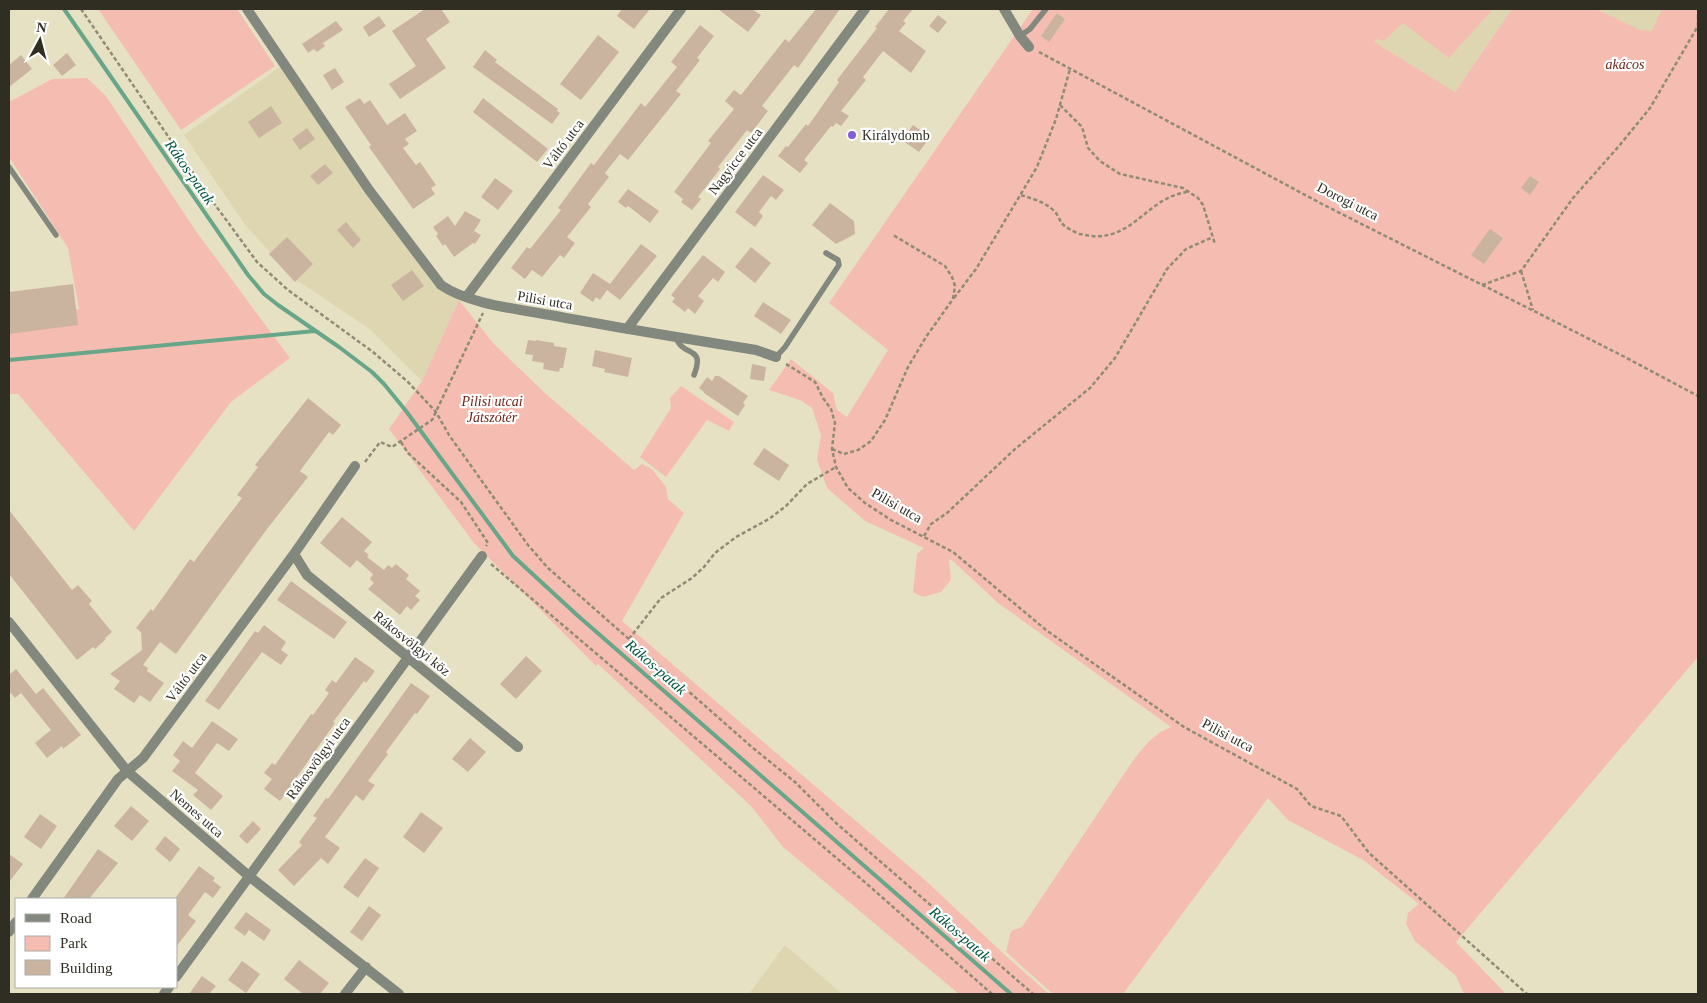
<svg xmlns="http://www.w3.org/2000/svg" width="1707" height="1003" font-family="Georgia,serif">
  <style>
    .built { fill: #ddd6b1 }
    .green { fill: #f5bdb1 }
    .lines { fill: none; stroke-linecap: round; stroke-linejoin: round }
    .stream { stroke: #68a689; stroke-width: 4 }
    .building { fill: #cbb49f }
    .path { stroke: #8f8b76; stroke-width: 2.5; stroke-dasharray: 4 2.5; stroke-linecap: butt }
    .service { stroke: #82887d; stroke-width: 5.5 }
    .minor { stroke: #82887d; stroke-width: 10 }
    .poi-dot { fill: #815dd7; stroke: #fff; stroke-width: 2 }
    .labels { text-anchor: middle; stroke-width: 4.5; stroke-linejoin: round; paint-order: stroke }
    .park-label { font-size: 14px; font-style: italic; fill: #6f2519; stroke: #fff }
    .poi-label { font-size: 14px; fill: #302e22; stroke: #fff; text-anchor: start }
    .street-label { font-size: 14px; fill: #302e22; stroke: #fff }
    .water-label { font-size: 15px; font-style: italic; fill: #01563b; stroke: #fff }
  </style>
  <rect width="100%" height="100%" fill="#e7e1c4"/>
  <path class="built" d="M1397,9H1512L1455,92L1374,43Z
    M1597,9H1698V61Z
    M281,66L365,194L439,289L459,300L422,381L371,330L295,279L246,226L184,135Z
    M785,945L842,994H749Z"/>
  <path class="green" d="M98,9H237L275,66L181,130Z
    M1033,9H1493L1449,58L1403,23L1384,41L1377,39L1374,42L1455,92L1512,9H1597L1639,30L1652,31L1662,9H1698V657L1456,942L1506,994H1464L1456,976L1415,941L1406,924L1408,913L1419,904L1363,860L1288,820L1268,798L1123,994H1053L1006,952L1011,931L1022,927L1128,768C1140,751 1152,734 1171,727L998,603L953,561L949,559L951,580L941,592L923,597L913,592L917,554L924,548L865,521L827,488L817,459L821,435L812,408L800,400L769,390L791,359L833,393L837,410L847,417L888,350L829,303Z
    M87,78L106,96L198,234L290,358L231,402L134,531L18,394H9V318L79,309L68,248L9,157V102L52,79Z
    M459,300L494,344L545,393L634,470L642,464L652,469L666,487L668,499L684,513L622,621L925,880L1005,955L1049,994H959L783,847L751,806L598,664L596,666L474,543L389,429L422,381Z
    M681,386L734,422L729,431L707,420L666,477L640,457L671,408L670,398Z"/>
  <g class="lines">
    <path class="stream" d="M64,9L248,275L264,294L278,305L339,347L372,372L384,384L406,411L513,556L577,615L1011,994
      M9,360L315,331"/>
  </g>
  <path class="building" d="M425,9H441L450,22L426,39L446,68L400,99L389,84L416,66L392,31Z
    M622,9H650L634,29L617,16Z
    M718,9H752L761,15L748,32Z
    M816,9H840L798,68L794,65L762,106L768,111L751,133L747,130L718,167L720,169L698,197L701,199L692,210L681,202L683,199L674,192L711,143L708,141L734,109L725,101L734,90L741,95L785,39L789,42Z
    M889,9H913L903,21L906,23L899,31L926,51L911,73L883,51L863,77L866,80L841,111L849,116L841,126L836,123L833,127L831,126L804,160L808,163L800,173L778,156L786,146L788,147L806,124L808,126L839,82L837,80L877,28L875,27Z
    M1057,13L1065,19L1049,42L1041,36Z
    M938,15L947,22L938,33L929,26Z
    M379,16L386,26L369,37L363,27Z
    M336,21L343,30L323,43L325,46L317,52L314,49L308,53L302,44Z
    M700,25L714,36L697,58L700,60L676,91L681,94L628,160L620,154L605,173L609,177L588,204L591,207L567,237L575,243L564,258L560,255L542,277L532,270L525,279L511,268L527,247L530,249L561,210L558,208L591,163L594,165L641,103L645,107L677,67L671,62Z
    M598,35L619,52L581,100L560,84Z
    M485,50L497,60L495,62L558,109L557,111L560,113L552,124L473,67Z
    M67,53L76,65L62,76L53,65Z
    M21,55L32,69L9,87V65Z
    M335,68L344,82L332,90L323,75Z
    M360,98L364,104L370,100L387,125L405,113L417,131L405,139L409,144L403,148L416,165L420,162L436,185L431,188L435,194L413,209L369,147L371,145L345,107Z
    M483,98L548,149L537,162L473,112Z
    M271,106L282,123L259,138L248,122Z
    M913,125L930,137L919,152L902,140Z
    M307,128L315,139L300,150L292,139Z
    M325,164L333,173L318,185L310,176Z
    M763,175L784,190L776,200L771,196L759,212L763,216L755,227L735,212Z
    M1530,176L1539,182L1530,195L1521,188Z
    M495,178L513,191L498,210L481,197Z
    M628,189L659,211L650,223L628,206L626,208L618,202Z
    M830,203L854,221L855,234L836,244L812,225Z
    M465,211L481,220L474,231L481,235L475,244L473,243L454,257L445,244L443,246L436,236L438,234L433,227L448,216L455,226Z
    M346,222L361,240L353,248L337,230Z
    M1490,229L1503,238L1484,264L1471,255Z
    M287,237L313,264L295,282L269,254Z
    M641,244L657,256L620,300L607,290L600,300L596,297L593,302L580,293L593,273L610,284Z
    M751,247L771,263L755,283L735,267Z
    M703,255L725,272L718,282L713,278L698,296L704,301L695,314L688,308L685,312L672,302L675,298L671,295Z
    M412,270L424,286L403,301L391,285Z
    M73,284L78,325L9,334V292Z
    M763,302L791,320L781,334L754,316Z
    M528,340L536,341V340L554,343V346L567,348L563,368H560L559,372L543,369L544,363L532,361L533,355L525,354Z
    M595,350L632,358L628,377L604,372L605,369L592,366Z
    M752,364L766,367L764,381L750,379Z
    M715,376H719L748,396L743,403L745,405L738,416L704,393V392L699,388L707,377L712,381Z
    M308,398L341,425L333,435L329,432L300,471L308,477L267,529L176,654L160,642L143,665L148,668L147,671L164,683L150,702L140,695L134,703L114,689L120,681L110,674L142,650L141,632L136,628L151,609L153,611L190,559L194,562L216,532L242,498L237,495L258,467L255,465Z
    M764,448L789,465L779,481L753,464Z
    M9,510L72,590L78,585L92,601L89,604L112,632L105,638L106,639L95,649L93,647L77,660L9,574Z
    M342,517L372,542L364,551L369,555L367,557L384,570L388,565L392,568L396,564L409,575L406,579L420,591L415,596L420,600L411,610L407,606L400,615L368,589L374,583L370,579L373,574L357,560L350,568L320,543Z
    M291,581L347,622L334,639L277,600Z
    M264,625L286,642L281,650L288,655L281,665L262,652L219,710L205,701L255,631L258,633Z
    M526,656L542,671L516,699L500,684Z
    M355,657L375,671L366,683L364,681L333,722L335,723L280,801L264,789L272,779L264,773L272,763L275,765L311,714L313,715L329,693L325,690L332,680L336,683Z
    M16,669L36,694L43,688L81,735L63,749L62,746L47,758L35,743L51,730L21,693L15,698L9,691V675Z
    M411,683L430,696L417,714L415,713L386,752L388,754L368,781L375,785L363,801L356,795L325,837L340,848L328,864L321,858L294,886L278,870L302,845L299,842L317,818L313,816L326,798L328,799Z
    M212,721L238,739L229,751L217,743L195,773L223,796L211,810L193,795L198,790L172,771L180,761L173,755L183,741L192,748Z
    M470,738L486,752L468,772L452,759Z
    M131,806L149,821L132,841L114,826Z
    M421,812L443,828L424,853L403,837Z
    M40,814L57,826L41,849L24,837Z
    M253,821L261,829L247,844L239,836Z
    M165,836L180,849L170,862L155,849Z
    M98,849L118,863L89,899H63Z
    M9,854L23,864L9,882Z
    M365,858L379,868L358,898L343,887Z
    M199,866L215,878L213,881L221,887L213,898L205,892L188,915L196,921L176,947V897Z
    M369,906L381,915L362,941L350,932Z
    M246,912L271,930L264,941L249,930L245,936L234,928Z
    M299,960L329,983L320,994H303L284,979Z
    M242,961L260,974L246,993L228,980Z
    M202,976L216,986L209,994H189Z"/>
  <g class="lines">
    <path class="path" d="M81,9L213,202L257,262L288,290L373,352L408,382L436,412L449,435L494,498L528,545L548,568L753,748L795,782L836,823L1033,994
      M1039,52L1322,204L1621,355L1698,396
      M1060,105L1082,127L1088,148L1100,161L1109,167L1120,174L1183,188L1198,198L1203,205L1215,244
      M1021,195C1033,199 1046,202 1055,212C1058,215 1059,219 1061,222C1064,227 1074,232 1080,234C1132,247 1144,198 1187,192
      M1521,271L1533,310
      M1482,285L1521,271L1573,198L1619,146L1650,108L1698,26V13
      M954,298L976,269L1037,167L1056,119L1070,69
      M786,364L815,382L823,398L831,409L835,423L832,449L836,467L848,488L865,503L891,520L953,552L1046,630L1184,727L1297,789L1311,806L1341,816L1369,853L1527,994
      M401,442L408,453L461,502L488,543L486,546
      M832,449L844,454L858,450L871,441L885,420L908,367L926,337L953,299L955,286L952,277L945,266L893,235
      M365,462L380,442L392,447L432,420L483,313
      M924,536L931,524L947,513L1015,449L1090,388L1115,358L1167,269L1186,249L1213,237
      M491,564L867,884L992,994
      M629,639L661,598L692,578L704,567L715,553L736,537L769,519L786,506L807,484L836,467"/>
    <path class="service" d="M1020,36L1030,29L1046,9
      M9,167L56,235
      M676,337C682,358 706,344 694,375
      M776,357L785,347L839,265L838,260L826,253"/>
    <path class="minor" d="M247,9L369,190L441,285C468,304 518,309 550,315C619,328 688,339 756,350L776,357
      M1004,9L1020,36L1029,47
      M467,296L681,9
      M627,329L865,9
      M294,554L307,575L518,747
      M9,622L127,771L250,877L399,994
      M32,899L118,779L143,758L294,554L355,466
      M9,932L16,922
      M176,977L482,556
      M164,994L169,987
      M345,994L366,967"/>
  </g>
  <circle class="poi-dot" cx="852" cy="135" r="5"/>
  <g class="labels">
    <g class="park-label">
      <text x="1625" y="69">akácos</text>
      <text x="492" y="406">Pilisi utcai<tspan x="492" dy="16">Játszótér</tspan></text>
    </g>
    <g class="poi-label">
      <text x="862" y="140">Királydomb</text>
    </g>
    <g class="street-label">
      <text transform="translate(563 144) rotate(-53)" y="5">Váltó utca</text>
      <text transform="translate(735 161) rotate(-53)" y="5">Nagyicce utca</text>
      <text transform="translate(1348 201) rotate(27)" y="5">Dorogi utca</text>
      <text transform="translate(545 300) rotate(10)" y="5">Pilisi utca</text>
      <text transform="translate(897 505) rotate(30)" y="5">Pilisi utca</text>
      <text transform="translate(412 643) rotate(39)" y="5">Rákosvölgyi köz</text>
      <text transform="translate(186 677) rotate(-53)" y="5">Váltó utca</text>
      <text transform="translate(1228 735) rotate(28)" y="5">Pilisi utca</text>
      <text transform="translate(318 758) rotate(-54)" y="5">Rákosvölgyi utca</text>
      <text transform="translate(197 813) rotate(41)" y="5">Nemes utca</text>
    </g>
    <g class="water-label">
      <text transform="translate(190 172) rotate(55)" y="5">Rákos-patak</text>
      <text transform="translate(656 667) rotate(41)" y="5">Rákos-patak</text>
      <text transform="translate(960 934) rotate(41)" y="5">Rákos-patak</text>
    </g>
  </g>
  <rect width="1707" height="1003" fill="none" stroke="#302e22" stroke-width="20"/>
  <rect x="15" y="898" width="162" height="90" fill="#ffffff" stroke="#acaba7"/>
  <rect x="25" y="914" width="25" height="8" fill="#82887d" stroke="#acaba7"/>
  <text x="60" y="923" font-size="15" fill="#302e22">Road</text>
  <rect x="25" y="936" width="25" height="15" fill="#f5bdb1" stroke="#acaba7"/>
  <text x="60" y="948" font-size="15" fill="#302e22">Park</text>
  <rect x="25" y="960" width="25" height="15" fill="#cbb49f" stroke="#acaba7"/>
  <text x="60" y="973" font-size="15" fill="#302e22">Building</text>
  <g transform="translate(40 40) rotate(7)" stroke="#ffffff" stroke-width="4" paint-order="stroke">
  <path d="M0-4L9 19L0 12L-9 19Z" fill="#302e22"/>
  <text y="-8" font-size="14" font-weight="bold" text-anchor="middle" fill="#302e22">N</text>
  </g>
</svg>
